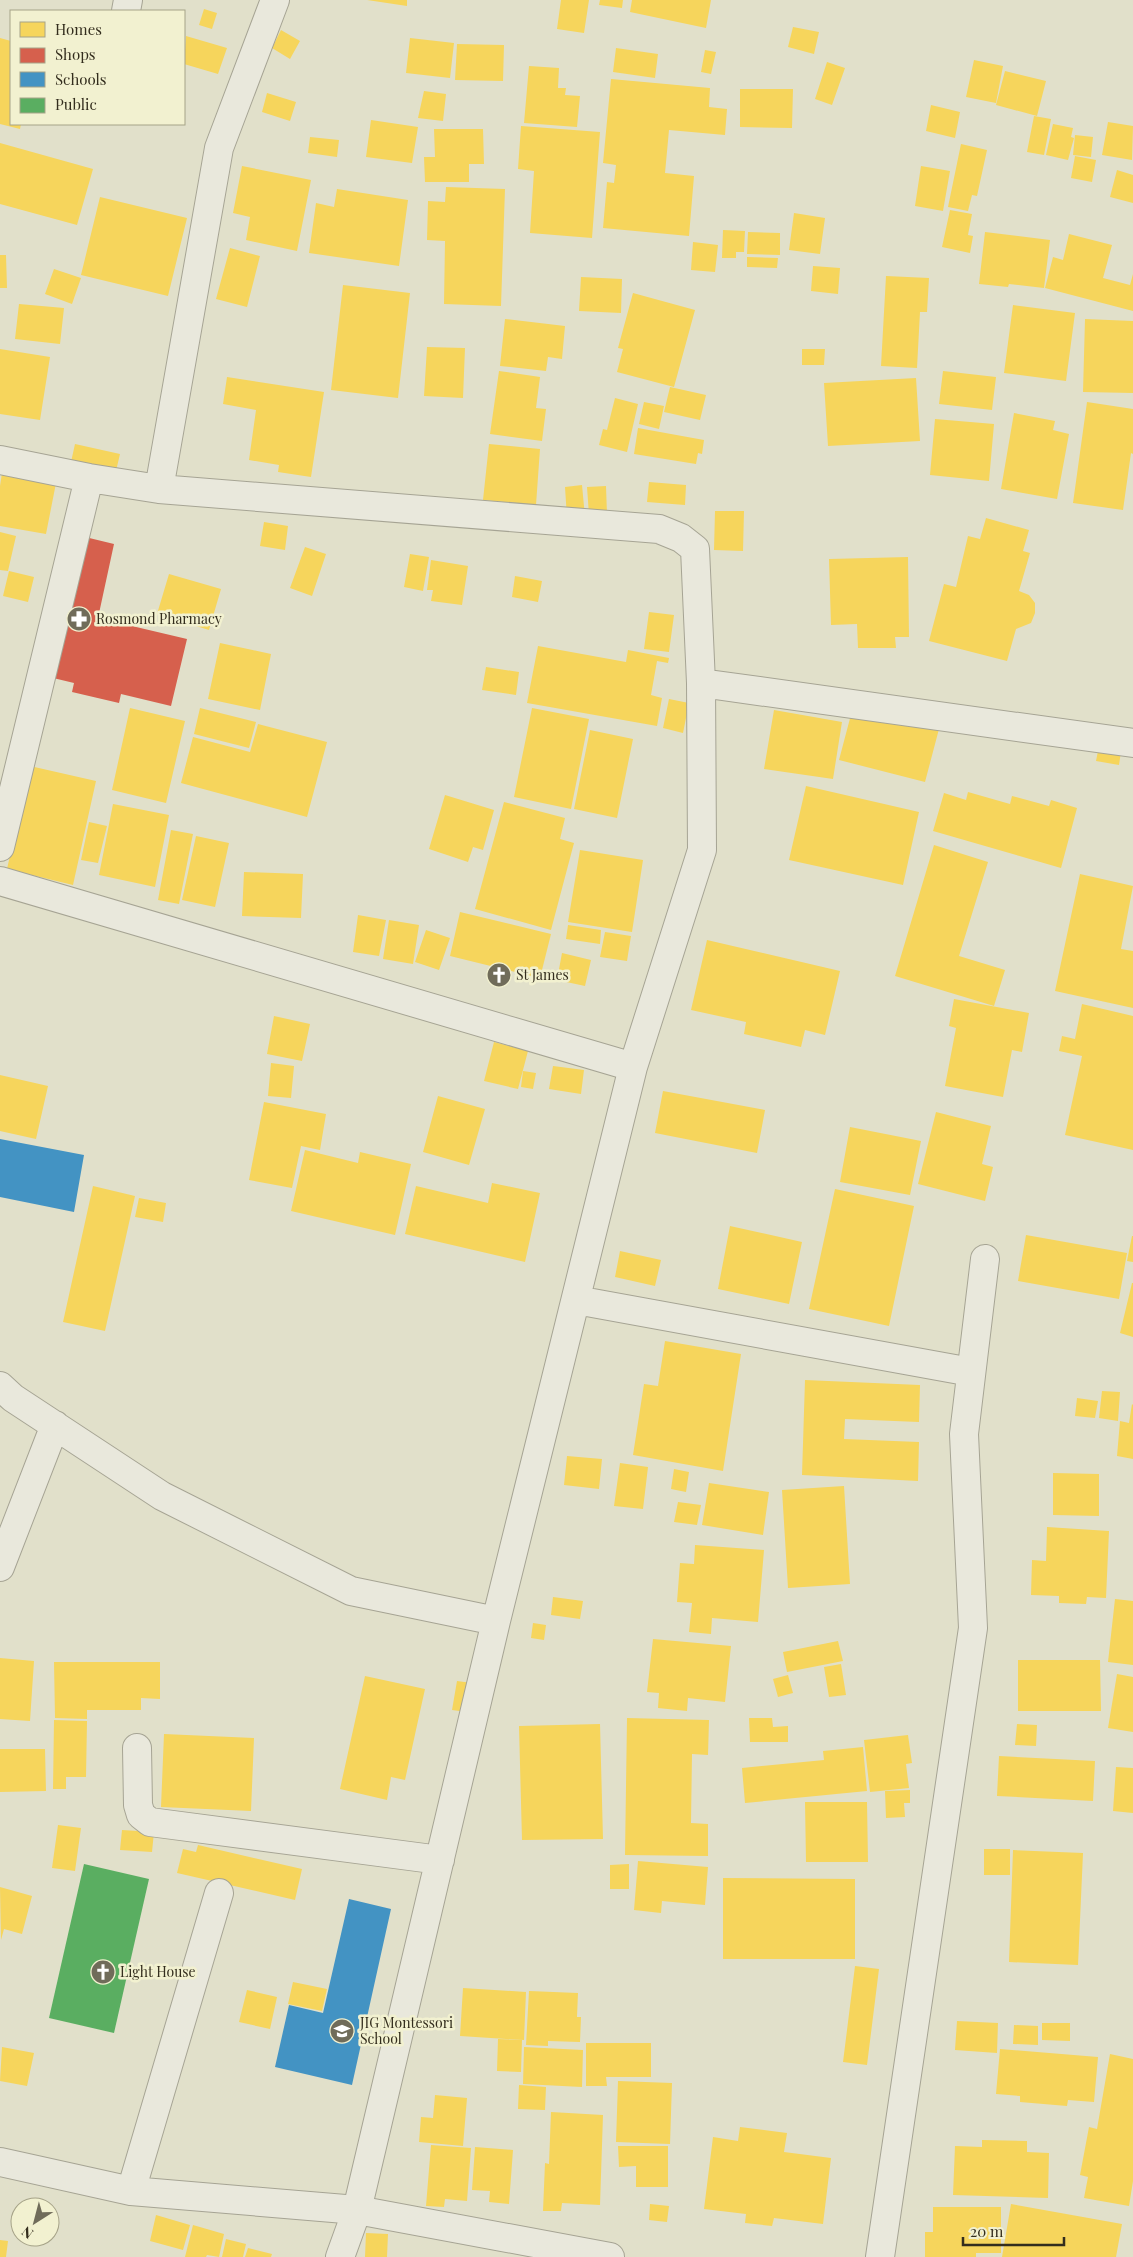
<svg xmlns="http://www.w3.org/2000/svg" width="1133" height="2257" font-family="'Playfair Display',serif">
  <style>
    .homes { fill: #f6d55c }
    .shops { fill: #d6604d }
    .schools { fill: #4393c3 }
    .public { fill: #5aae61 }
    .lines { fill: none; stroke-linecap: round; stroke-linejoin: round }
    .minor-casing { stroke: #a6a494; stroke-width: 30 }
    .minor { stroke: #e9e8dc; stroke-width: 28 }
    .labels { text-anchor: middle; stroke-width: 5; stroke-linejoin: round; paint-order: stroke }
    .poi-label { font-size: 14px; fill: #332d1d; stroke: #f2f1d0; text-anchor: start }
  </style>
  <rect width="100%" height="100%" fill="#e1e0ca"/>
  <path class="homes" d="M367,0H407V6Z
    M561,0H589L584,33L557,29Z
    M600,0H623L622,8L599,5Z
    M632,0H711L706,28L630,12Z
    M204,9L217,13L212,29L199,25Z
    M793,27L819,32L814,54L788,47Z
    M281,30L300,41L290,59L272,48Z
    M186,36L227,48L218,74L184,64Z
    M0,38L11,41V124H21L20,129L0,124Z
    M410,38L454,43L450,78L406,73Z
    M457,44L504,45L503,81L455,80Z
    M616,48L658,54L655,78L613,72Z
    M705,50L716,52L711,74L701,72Z
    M974,60L1003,66L996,103L966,97Z
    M827,62L845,68L832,105L815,99Z
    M529,66L559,68L558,88H566L565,95L580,96L577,127L524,123Z
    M1005,71L1046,81L1037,116L996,105Z
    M611,79L710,88L709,107L727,109L725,135L669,130L665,173L694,176L689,236L603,228L607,182L614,183L616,165L603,163Z
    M740,89H793L792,128L740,127Z
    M424,91L446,94L443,121L418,118Z
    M267,93L296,102L290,121L262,112Z
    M931,105L960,112L955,138L926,131Z
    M1034,116L1051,119L1044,155L1027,152Z
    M371,120L418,127L412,163L366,157Z
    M1108,122L1133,126L1132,160L1102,155Z
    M1053,124L1073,128L1071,137L1074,138L1068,160L1046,155Z
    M521,126L600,132L592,238L530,233L534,171L518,169Z
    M434,129H483L484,164H469V182H425L424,157H435Z
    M1075,135L1093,137L1091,157L1073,155Z
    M310,137L339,140L337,157L308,153Z
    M0,143L93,169L77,225L0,204Z
    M961,144L987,150L977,196L972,195L968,211L948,207Z
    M1075,156L1096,160L1092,182L1071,178Z
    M242,166L311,180L297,251L246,240L250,217L233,213Z
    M921,166L950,171L943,211L915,206Z
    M1117,170L1133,175V203L1110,197Z
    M446,187L505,189L501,306L444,304L445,241L427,240L428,201L445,202Z
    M337,189L408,200L399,266L309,253L316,203L334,207Z
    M100,197L187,218L168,296L81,275Z
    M950,210L972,214L968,235L973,236L970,253L942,247Z
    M794,213L825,218L820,254L789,250Z
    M723,230L745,231L744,252H736V258H722Z
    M748,232L780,233V255L747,254Z
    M985,232L1050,240L1044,288L1009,284L1008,287L979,284Z
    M1069,234L1112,245L1103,278L1130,285L1133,274V311L1045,288L1053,257L1063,260Z
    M693,242L718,245L715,272L691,270Z
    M230,248L260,256L247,307L216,299Z
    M0,255H6L7,288H0Z
    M747,257L778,258L777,268L747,267Z
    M813,266L840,268L838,294L811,291Z
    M54,269L81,278L72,304L45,294Z
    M886,276L929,278L927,312H920L917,368L881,366Z
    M581,277L622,279L621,313L579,311Z
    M343,285L410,293L398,398L331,390Z
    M633,293L695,310L674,387L617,372L623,349L618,348Z
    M19,304L64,308L60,344L15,339Z
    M1013,305L1075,313L1066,381L1004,373Z
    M505,319L565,326L562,359L548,357L546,371L500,366Z
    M1085,319L1133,321V393L1083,392Z
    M427,347L465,348L463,398L424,396Z
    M0,349L50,357L40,420L0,414Z
    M802,349H825L824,365H802Z
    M499,371L540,377L536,408L546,409L542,441L490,434Z
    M943,371L996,377L992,410L939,404Z
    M227,377L324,392L311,477L278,472L279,465L249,460L256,410L223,404Z
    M916,378L920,441L828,446L824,383Z
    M670,387L706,395L700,420L664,412Z
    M615,398L638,404L627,452L599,445L603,429L607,430Z
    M644,402L664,406L659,429L639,424Z
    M1087,402L1133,409V454L1131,453L1123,510L1073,503Z
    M1014,413L1055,421L1053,430L1069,434L1057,499L1001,489Z
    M935,419L994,424L989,481L930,475Z
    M638,428L704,440L702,454L698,453L696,464L634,454Z
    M75,444L120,454L116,471L71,462Z
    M489,444L540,449L536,505L483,500Z
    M2,473L56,483L46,534L0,526V486Z
    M649,482L686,485L685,505L647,502Z
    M582,485L585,517L567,518L565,487Z
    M606,486L607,514L589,515L587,487Z
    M715,511H744L743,551L714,550Z
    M986,518L1029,530L1023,551L1030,553L1019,591L1029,595L1035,603V613L1031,623L1016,629L1007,661L929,641L944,584L956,587L968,536L980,539Z
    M264,522L288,526L285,550L260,546Z
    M0,532L16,536L8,571L0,570Z
    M305,547L326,554L312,596L290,588Z
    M410,554L429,557L423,591L404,587Z
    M908,557L909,637H895L896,648H858L857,624L831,625L829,559Z
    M431,560L468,566L462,605L431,601L433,590H427Z
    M9,571L34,577L28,602L3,596Z
    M169,574L221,589L209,630L157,614Z
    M515,576L542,581L538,602L512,597Z
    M649,612L674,615L669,652L644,649Z
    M220,643L271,654L260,710L208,699Z
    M538,646L626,662L628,650L669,658L668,663L657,661L651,695L662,698L657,726L527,703Z
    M486,667L519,672L516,695L482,690Z
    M669,699L689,703L683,733L663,728Z
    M853,707L939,729L925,782L839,760Z
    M130,708L185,721L166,803L112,790Z
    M200,708L256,722L249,748L194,734Z
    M532,708L589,719L571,809L514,797Z
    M774,710L842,722L833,779L764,769Z
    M258,724L327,742L307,817L181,783L193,737L250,752Z
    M590,730L633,739L617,818L574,809Z
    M1100,741L1122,745L1119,765L1096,761Z
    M30,766L96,781L73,885L7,869Z
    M806,786L919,812L903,885L789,860Z
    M968,792L1010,804L1012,796L1049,806L1051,800L1077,808L1061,868L933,831L944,793L966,800Z
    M445,795L494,810L483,850L473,847L468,862L429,849Z
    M504,802L565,818L560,839L574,843L551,930L475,909Z
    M113,804L169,815L155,887L99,875Z
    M89,822L107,826L98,863L81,860Z
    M171,830L193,834L179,904L158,900Z
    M196,836L229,843L215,907L182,900Z
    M934,845L988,862L959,956L1005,970L994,1006L895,976Z
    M580,850L643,860L632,932L568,922Z
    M244,872L303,874L301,918L242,916Z
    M1080,874L1133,886L1121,949L1133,951V1008L1055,991Z
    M460,912L551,934L540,978L450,956Z
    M358,915L386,920L379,956L353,952Z
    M389,920L419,925L413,964L383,959Z
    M568,925L601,930L600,944L566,939Z
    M426,930L450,938L439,970L415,962Z
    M605,932L631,936L627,961L600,957Z
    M707,940L840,971L825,1035L805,1030L801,1047L744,1034L746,1022L691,1010Z
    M562,953L591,960L585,986L557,980Z
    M954,999L1029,1013L1022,1052L1012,1050L1003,1097L945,1086L956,1028L949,1026Z
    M1082,1004L1133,1016V1150L1065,1135L1082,1056L1059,1051L1062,1036L1075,1039Z
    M274,1016L310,1024L302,1061L267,1054Z
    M494,1042L528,1051L518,1089L484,1081Z
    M271,1063L294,1066L291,1098L268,1096Z
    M553,1066L584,1070L581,1094L549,1089Z
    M523,1071L536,1073L533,1089L521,1087Z
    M0,1075L48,1086L36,1139L0,1131Z
    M663,1091L765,1110L757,1153L655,1133Z
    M438,1096L485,1109L469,1165L423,1152Z
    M264,1102L326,1114L320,1150L301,1146L292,1188L249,1180Z
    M936,1112L991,1126L982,1164L993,1167L985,1201L918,1184Z
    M850,1127L921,1141L910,1195L840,1182Z
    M305,1150L358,1163L360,1152L411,1164L395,1235L291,1211Z
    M492,1183L540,1193L525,1262L405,1234L416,1186L488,1203Z
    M93,1186L135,1196L105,1331L63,1322Z
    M835,1189L914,1206L889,1326L809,1309Z
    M139,1198L166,1203L163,1222L135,1217Z
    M730,1226L802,1242L789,1304L718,1289Z
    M1026,1235L1127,1253L1119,1299L1018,1281Z
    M1132,1236H1133V1262L1127,1261Z
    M620,1251L661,1260L655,1286L615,1277Z
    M1132,1283H1133V1337L1120,1333Z
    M665,1341L741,1354L723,1471L633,1455L644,1384L658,1386Z
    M805,1380L920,1385L919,1422L845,1419L844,1439L919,1442L918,1481L802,1475Z
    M1102,1391L1120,1392L1118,1421L1099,1418Z
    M1077,1398L1098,1401L1095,1418L1075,1416Z
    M1132,1404L1133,1405V1459L1117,1456L1120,1421L1129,1423Z
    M567,1456L602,1459L599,1489L564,1485Z
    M620,1463L648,1467L643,1509L614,1506Z
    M674,1469L689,1472L686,1492L671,1489Z
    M1053,1473L1099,1474V1516L1053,1515Z
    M709,1483L769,1492L763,1535L702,1525Z
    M844,1486L850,1584L788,1588L782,1490Z
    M678,1502L701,1505L697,1525L674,1522Z
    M1047,1527L1109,1531L1106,1598L1087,1597L1086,1604L1059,1603V1596L1031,1595L1032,1560L1046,1561Z
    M695,1545L764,1550L758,1622L712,1618L711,1634L689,1632L692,1603L677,1602L680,1563L694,1564Z
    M553,1597L583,1601L580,1619L551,1615Z
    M1115,1599L1133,1601V1665L1108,1662Z
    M533,1623L546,1625L544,1640L531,1638Z
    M653,1639L731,1646L725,1702L688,1698L687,1711L658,1708L659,1693L647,1692Z
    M838,1641L843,1661L787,1672L783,1652Z
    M0,1658L34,1661L30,1721L0,1719Z
    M1018,1660H1100L1101,1711H1018Z
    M54,1662H160V1699L141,1698V1710H87V1719L55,1718Z
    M841,1664L846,1695L829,1697L824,1667Z
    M1117,1674L1133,1677V1732L1108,1728Z
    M788,1675L793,1693L778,1697L773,1679Z
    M365,1676L425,1689L405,1780L391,1777L387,1800L340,1789Z
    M457,1681L472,1683L467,1712L452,1710Z
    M627,1718L709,1720L708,1755L692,1754L691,1823L708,1824V1856L625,1855Z
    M749,1718H772L773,1727L788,1726V1742H750Z
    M54,1720L87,1721L86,1777H66V1789H53Z
    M600,1724L603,1839L522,1840L519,1726Z
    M1017,1724L1037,1725L1036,1746L1015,1745Z
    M164,1734L254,1738L251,1811L161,1807Z
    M908,1735L912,1763L906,1764L909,1788L870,1792L864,1740Z
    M863,1747L867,1791L745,1803L742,1768L824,1760L823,1751Z
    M0,1749H45L46,1791L0,1792Z
    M999,1756L1095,1761L1093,1801L997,1796Z
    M1116,1767L1133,1768V1813L1113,1811Z
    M910,1790V1803H904L905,1817L886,1818L885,1791Z
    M805,1802H867L868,1862H806Z
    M58,1825L81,1828L75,1871L52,1868Z
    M122,1830L154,1832L152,1852L120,1850Z
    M198,1845L302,1869L295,1900L177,1873L183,1849L196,1852Z
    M984,1849H1010V1875H984Z
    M1013,1850L1083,1853L1078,1965L1009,1962Z
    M638,1861L708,1867L705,1905L662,1901L661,1913L634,1910Z
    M629,1864V1889H610V1865Z
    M723,1878L855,1879V1959H723Z
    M0,1887L32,1896L22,1934L4,1929L1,1940Z
    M855,1966L879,1969L867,2065L843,2062Z
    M293,1982L327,1989L322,2011L288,2004Z
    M463,1988L526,1992L524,2040L460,2036Z
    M247,1990L277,1997L270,2029L239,2022Z
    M529,1991L578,1993L577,2017H581L580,2042L548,2041V2046L526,2045Z
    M957,2021L998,2023L997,2053L955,2050Z
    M1042,2023H1070V2041L1042,2040Z
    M1014,2025L1038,2026V2045L1013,2044Z
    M498,2039L522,2040L521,2072L497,2071Z
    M586,2043H651V2077H606L607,2086H586Z
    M2,2047L34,2053L27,2086L0,2081Z
    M524,2047L583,2050L582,2087L523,2084Z
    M1000,2049L1098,2057L1094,2102L1068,2100L1067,2106L1020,2102V2096L996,2094Z
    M1110,2054L1133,2059V2181L1129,2206L1084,2198L1088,2177L1080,2175L1089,2127L1097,2129Z
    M618,2081L672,2083L670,2144L616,2142Z
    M519,2085L546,2087L545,2110L518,2109Z
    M435,2095L467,2098L463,2146L419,2142L421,2117L433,2118Z
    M551,2112L603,2115L600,2205L562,2203L561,2211H543L545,2163L549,2164Z
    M740,2127L787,2133L784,2152L831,2158L823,2224L774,2218L772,2226L745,2223L746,2214L704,2209L713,2137L738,2141Z
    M982,2140L1027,2141V2152L1049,2153L1048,2198L953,2195L955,2146L982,2147Z
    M431,2145L471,2148L467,2201L445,2199L444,2207L426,2206Z
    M618,2146H668V2187H636V2166L619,2167Z
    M475,2147L513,2150L509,2204L489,2202L490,2191L472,2190Z
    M650,2204L669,2206L667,2222L649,2220Z
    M1011,2204L1122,2224L1116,2257H1002Z
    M933,2207H1001V2253H976V2257H925V2232H933Z
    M156,2215L190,2225L183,2250L150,2241Z
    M193,2225L224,2234L219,2257L207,2255L206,2257H185Z
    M366,2233L388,2234L387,2257H365Z
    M226,2239L246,2244L243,2257H222Z
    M0,2240L8,2241L6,2257H0Z
    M248,2248L272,2254L271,2257H245Z"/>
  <path class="shops" d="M81,536L114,544L98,618L187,639L171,706L121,694L119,703L72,692L74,683L49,677Z"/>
  <path class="schools" d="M0,1139L84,1155L74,1212L0,1197Z
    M349,1899L391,1909L352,2085L275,2067L289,2005L323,2013Z"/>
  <path class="public" d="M84,1864L149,1879L114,2033L49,2018Z"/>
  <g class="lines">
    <defs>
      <path id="minor" d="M126,11L128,0
        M0,460L89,478L159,489L659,529L681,538L695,549L701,683L702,850L633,1067L496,1621L357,2210L340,2257
        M159,489L219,148L275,0
        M701,683L1133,743
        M0,847L89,478
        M0,881L633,1067
        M576,1300L971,1372
        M0,1386L13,1398L162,1496L351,1591L496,1621
        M0,1567L55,1425
        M137,1748L138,1805L141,1815L150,1822L440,1860
        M0,2162L131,2191L357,2210L610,2257
        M131,2191L219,1893
        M880,2257L973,1628L964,1434L985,1259"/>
    </defs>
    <use href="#minor" class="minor-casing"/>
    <use href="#minor" class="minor"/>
  </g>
  <defs>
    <symbol id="pharmacy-disc" viewBox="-11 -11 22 22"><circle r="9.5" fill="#706c5a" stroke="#f2f1d0"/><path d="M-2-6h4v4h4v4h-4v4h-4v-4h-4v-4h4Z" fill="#fff"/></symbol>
    <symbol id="church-disc" viewBox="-11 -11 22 22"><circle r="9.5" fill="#706c5a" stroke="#f2f1d0"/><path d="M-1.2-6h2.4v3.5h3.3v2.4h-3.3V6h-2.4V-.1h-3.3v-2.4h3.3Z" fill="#fff"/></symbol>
    <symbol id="school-disc" viewBox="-11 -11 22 22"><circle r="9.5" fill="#706c5a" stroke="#f2f1d0"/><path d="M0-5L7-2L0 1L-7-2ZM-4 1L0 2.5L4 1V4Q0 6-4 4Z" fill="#fff"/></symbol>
  </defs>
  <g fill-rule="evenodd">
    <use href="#pharmacy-disc" x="65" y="605" width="28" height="28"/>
    <use href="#church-disc" x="485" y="961" width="28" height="28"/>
    <use href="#church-disc" x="89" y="1958" width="28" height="28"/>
    <use href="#school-disc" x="328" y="2017" width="28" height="28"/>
  </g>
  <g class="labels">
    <g class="poi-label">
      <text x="96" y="624">Rosmond Pharmacy</text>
      <text x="516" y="980">St James</text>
      <text x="120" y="1977">Light House</text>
      <text x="360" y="2028">JIG Montessori<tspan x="360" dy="16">School</tspan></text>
    </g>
  </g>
  <rect x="10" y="10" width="175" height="115" fill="#f2f1d0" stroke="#a6a388"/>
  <rect x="20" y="22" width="25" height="15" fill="#f6d55c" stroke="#a6a388"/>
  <text x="55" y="35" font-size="15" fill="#332d1d">Homes</text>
  <rect x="20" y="48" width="25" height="15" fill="#d6604d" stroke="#a6a388"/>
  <text x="55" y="60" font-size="15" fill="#332d1d">Shops</text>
  <rect x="20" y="72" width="25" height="15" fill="#4393c3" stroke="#a6a388"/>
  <text x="55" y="85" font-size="15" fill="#332d1d">Schools</text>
  <rect x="20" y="98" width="25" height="15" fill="#5aae61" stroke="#a6a388"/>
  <text x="55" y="110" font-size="15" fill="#332d1d">Public</text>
  <g transform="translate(35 2222) rotate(216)"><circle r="24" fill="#f2f1d0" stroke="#a6a388"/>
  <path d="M0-4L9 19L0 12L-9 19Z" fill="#706c5a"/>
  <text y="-8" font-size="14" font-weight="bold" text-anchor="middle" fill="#332d1d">N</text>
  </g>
  <path d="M963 2237v8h101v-8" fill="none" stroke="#332d1d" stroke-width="2.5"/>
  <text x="970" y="2237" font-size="15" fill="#332d1d" stroke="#f2f1d0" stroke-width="4" paint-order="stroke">20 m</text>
</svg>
